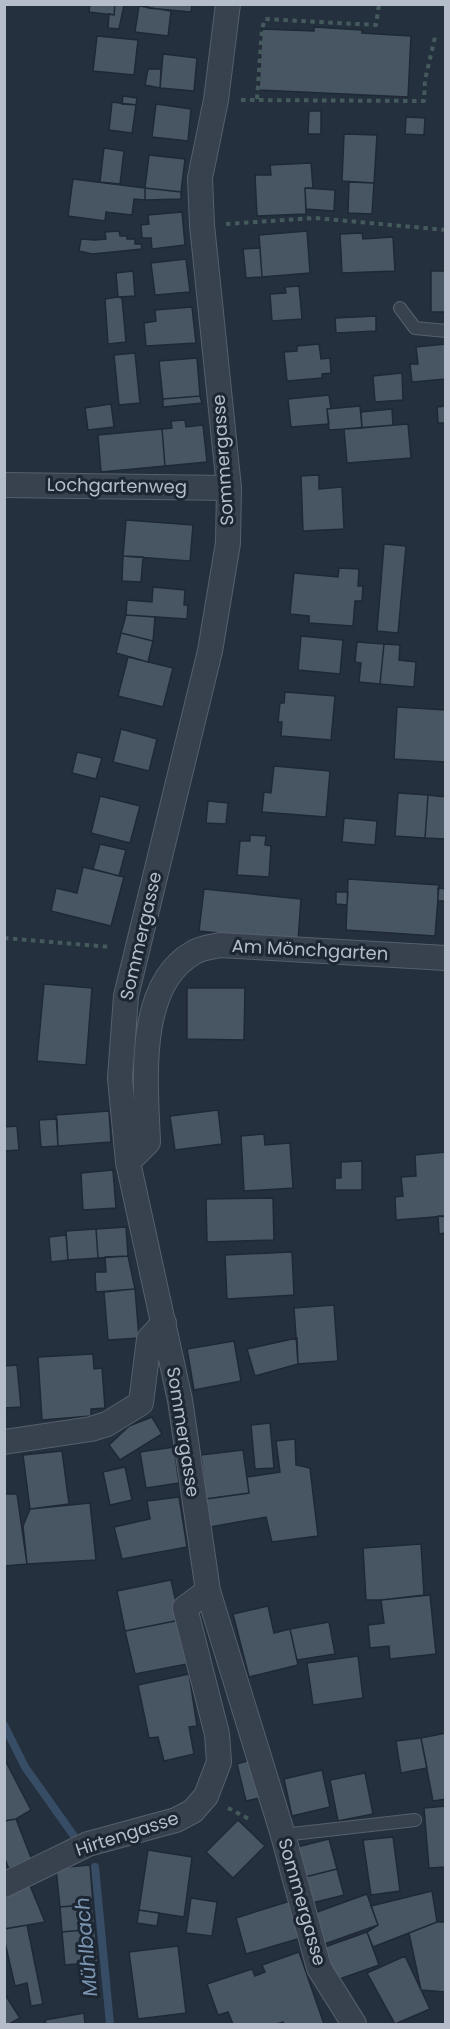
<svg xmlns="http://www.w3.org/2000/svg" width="450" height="2029" font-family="Poppins,sans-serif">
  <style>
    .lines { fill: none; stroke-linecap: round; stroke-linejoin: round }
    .stream { stroke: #374d65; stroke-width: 8 }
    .building { fill: #485664; stroke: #1f2935; stroke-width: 1.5 }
    .service-casing { stroke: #56606c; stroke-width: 14 }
    .minor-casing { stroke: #56606c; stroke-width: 26 }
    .path { stroke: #445a5c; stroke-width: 4; stroke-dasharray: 4.5 4.5; stroke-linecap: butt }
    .service { stroke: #38424e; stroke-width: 12 }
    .minor { stroke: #38424e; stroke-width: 24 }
    .labels { text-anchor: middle; stroke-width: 6; stroke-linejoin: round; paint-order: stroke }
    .street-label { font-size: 18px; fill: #b4bdc9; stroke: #1d2733 }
    .water-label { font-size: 20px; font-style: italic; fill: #7b95b1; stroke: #1d2733 }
  </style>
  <rect width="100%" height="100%" fill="#24303e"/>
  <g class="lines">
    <path class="stream" d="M4,1725L25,1767L74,1836
      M95,1867L110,2024"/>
  </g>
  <path class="building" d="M90,4H115L114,15L89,12Z
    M115,4L124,5L119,29L108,28L109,14L114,15Z
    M149,4H192L191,12L148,8Z
    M139,6L171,11L168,36L135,32Z
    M314,27L362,30V33L411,36L408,97L259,90L262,29L314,31Z
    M97,36L138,40L134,75L93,71Z
    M163,54L197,58L194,91L160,88Z
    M148,69H161L160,88L145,85Z
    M123,96L137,98L136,105L122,104Z
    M112,102L136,105L132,133L109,130Z
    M156,104L191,109L188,141L152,137Z
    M309,111H321V134H308Z
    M406,117L425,118L424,135L405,134Z
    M344,134L377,135L374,183L342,181Z
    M104,148L124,151L120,184L100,182Z
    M149,155L185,159L181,192L145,188Z
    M311,163L313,188H305L306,214L257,216L255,175H271L270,165Z
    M73,179L145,188V200L134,199L132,215L106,212L105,221L68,216Z
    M349,182L374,183L372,214L348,213Z
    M145,188L181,192V199L145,200Z
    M305,188L335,190L334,211L306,209Z
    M182,212L185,245L152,249L151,238H142L141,225L149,224L148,215Z
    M119,231L120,236H127V239H135V244H141L142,249L92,254L79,251L81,239L95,240L106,239L105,232Z
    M307,231L310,273L262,277L259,235Z
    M362,233L363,239L393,237L395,271L342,273L340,234Z
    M260,248L262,277L246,278L243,249Z
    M186,259L190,292L155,295L151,263Z
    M133,271L135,296L118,297L116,273Z
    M431,271H446V312H431Z
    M299,286L302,319L272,321L270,294L286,293L285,287Z
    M118,297L122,298L126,342L108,344L105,299Z
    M192,307L196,343L146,346L144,323L156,321L155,310Z
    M376,316V331L336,333L335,318Z
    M319,344L321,359L330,358L331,373L322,374V378L287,381L284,352L297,351V346Z
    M446,344V379L412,382L410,364H418L416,347Z
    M135,353L140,403L119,405L114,355Z
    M197,358L200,396L163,399L159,361Z
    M402,373L403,400L375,402L373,376Z
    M329,395L331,409H327L329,424L291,427L288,399Z
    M200,396L202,403L163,407V399Z
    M111,404L114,427L88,430L85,408Z
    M360,406L362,428L329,430L327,409Z
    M446,406V423H438L437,407Z
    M392,409L393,425L362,428L361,412Z
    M185,420L186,427L203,425L207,462L165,466L162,429L172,428L171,421Z
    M408,424L411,458L347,463L344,429Z
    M162,429L165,466L101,472L98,435Z
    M319,475V489L342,487L344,529L303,531L301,476Z
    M126,520L193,525L190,561L123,556Z
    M384,544L406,546L398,633L377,631Z
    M123,556L143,557L141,582L122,581Z
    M339,568L359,569L358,586H363L362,601H355L353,626L309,623V616L290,614L294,573L338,577Z
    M153,587L185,590L184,605H188L187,619L126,615L127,600L152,602Z
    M126,615L155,617L153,641L121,633Z
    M121,633L153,641L148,662L116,653Z
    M301,636L343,640L340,674L298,670Z
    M357,642L384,644L380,684L359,682L361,663L355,662Z
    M384,644L400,645L399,660L416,662L414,687L380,684Z
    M128,657L173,668L163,707L118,696Z
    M285,692L335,696L331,740L281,736L282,722H278L280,703H284Z
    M397,707L446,710V762L394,759Z
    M121,729L157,739L149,771L113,762Z
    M77,752L102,758L96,779L72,773Z
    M274,766L330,771L326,817L262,812L264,792L271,793Z
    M398,793L428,795L425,838L395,836Z
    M428,795L446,797V839L425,838Z
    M100,796L140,806L130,843L91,833Z
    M208,801L228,803L226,824L206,823Z
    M344,818L377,821L375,845L342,842Z
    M250,835L266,836L265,845L271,846L269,877L237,875L240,841H250Z
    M100,844L126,850L119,876L93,869Z
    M83,867L124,877L111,926L51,911L56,888L77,893Z
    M348,879L439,885L435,936L346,930Z
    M438,888L446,889V901H438Z
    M204,889L301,899L298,941L199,931Z
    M336,892H348L347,905L336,904Z
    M44,984L92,988L86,1065L37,1061Z
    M187,988H245L244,1040L187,1039Z
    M218,1110L222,1144L175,1150L170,1116Z
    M109,1111L111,1142L58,1146L56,1115Z
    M57,1119L58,1146L41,1147L39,1120Z
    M17,1126L19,1150L4,1151V1127Z
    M264,1134L265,1145L290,1143L293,1188L244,1191L241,1136Z
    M446,1152V1216L396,1220L395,1197L403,1196L401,1177L416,1176L415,1155Z
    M362,1161V1190H335V1178H341V1162Z
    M113,1170L116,1208L83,1210L81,1173Z
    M273,1198L274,1240L207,1242L206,1199Z
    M438,1216H446V1233L439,1234Z
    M126,1227L128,1256L98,1258L96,1229Z
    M96,1229L98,1258L68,1260L66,1231Z
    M66,1235L68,1260L51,1262L49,1237Z
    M292,1252L294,1295L227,1299L225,1255Z
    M128,1256L135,1289L96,1292L95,1272H106L105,1257Z
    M135,1289L139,1338L108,1340L104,1292Z
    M334,1305L338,1361L298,1364L294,1308Z
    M297,1338L298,1364L255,1376L247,1349Z
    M234,1341L241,1381L194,1390L187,1349Z
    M93,1354L94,1369L102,1368L105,1408L91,1409V1416L42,1420L38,1357Z
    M17,1365L21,1407L4,1408V1366Z
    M152,1417L162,1434L120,1460L109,1445L129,1426Z
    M270,1423L274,1468L255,1469L251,1425Z
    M295,1439L296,1465L310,1468L318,1536L272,1542L266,1517L210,1527L206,1499L249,1493L247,1477L280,1472L276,1441Z
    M174,1447L179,1483L146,1488L140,1452Z
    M243,1450L249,1493L206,1499L201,1455Z
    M62,1451L69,1504L30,1509L23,1455Z
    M125,1467L132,1500L110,1505L103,1472Z
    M4,1494H17L27,1564L4,1566Z
    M179,1497L187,1547L122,1559L114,1527L150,1519L147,1501Z
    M90,1503L96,1560L27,1564L23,1526L30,1509Z
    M421,1544L424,1595L381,1600H366L363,1548Z
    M171,1580L180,1620L125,1631L117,1591Z
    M430,1595L436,1654L390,1659L389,1646L370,1648L368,1625L384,1623L381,1600Z
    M268,1606L274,1633L290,1629L298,1665L249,1677L233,1614Z
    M180,1620L187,1664L135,1674L125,1631Z
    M329,1622L335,1654L297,1660L290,1629Z
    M358,1656L363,1698L313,1705L307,1663Z
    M189,1674L197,1726L189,1727L194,1754L164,1761L158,1737L149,1738L138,1685Z
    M446,1733V1799L433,1801L421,1738Z
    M421,1738L427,1768L401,1773L396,1741Z
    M4,1758L31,1810L16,1819L4,1821Z
    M250,1760L259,1798L246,1801L237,1764Z
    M322,1770L330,1807L292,1816L284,1779Z
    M365,1773L373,1814L338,1821L330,1780Z
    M446,1806V1867L429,1868L424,1808Z
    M16,1819L32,1860L9,1869L4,1857V1821Z
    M238,1820L265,1846L233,1878L206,1852Z
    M393,1837L400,1891L371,1895L363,1840Z
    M329,1839L337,1869L301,1878L293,1848Z
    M148,1850L192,1857L184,1917L139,1910Z
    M90,1865L93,1904L60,1907L56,1868Z
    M337,1869L344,1895L308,1904L301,1878Z
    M29,1883L45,1922L4,1929V1896Z
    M432,1891L437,1922L373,1947L367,1932L378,1925L371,1906Z
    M367,1894L378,1925L316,1947L306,1916Z
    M191,1898L217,1902L212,1936L186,1933Z
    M290,1901L301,1938L246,1954L236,1918Z
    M93,1904L95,1929L62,1932L60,1907Z
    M139,1910L159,1913L157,1926L137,1923Z
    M437,1922H446V1992L421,1990L409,1933Z
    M27,1925L43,2004L31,2006L27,1983L15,1986L4,1938V1929Z
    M95,1929L98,1962L65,1965L62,1932Z
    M367,1932L379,1965L334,1981L322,1948Z
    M178,1946L186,2013L138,2019L129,1952Z
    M299,1952L324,2024H284L283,2022L277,2024H233L228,2012L218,2015L207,1984L252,1969L255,1976L265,1972L262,1965Z
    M405,1956L430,2009L395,2024L367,1973Z
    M4,1993L20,2018L9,2024H4Z
    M84,2013L85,2024H46L45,2020Z"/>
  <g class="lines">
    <defs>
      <path id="service" d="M400,308L415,328L446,331
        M283,1835L415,1820"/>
      <path id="minor" d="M228,4L216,100L200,178L202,225L229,488L228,543L210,651L126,996L120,1078L128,1162L180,1400L208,1591L283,1835L319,1968L354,2024
        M4,485L229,488
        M128,1162L148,1142C146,1086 135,986 193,953C200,948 211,947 220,945L446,958
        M4,1442L91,1429L107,1424L141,1403L149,1339L164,1323
        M4,1885L88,1844L176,1820L193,1811L206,1796L219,1762L217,1734L185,1608L208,1591"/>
    </defs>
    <use href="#service" class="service-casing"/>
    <use href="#minor" class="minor-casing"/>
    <path class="path" d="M257,99L262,29L265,19L376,25L379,4
      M241,100L424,101L425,80L435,37
      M226,224L315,218L446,230
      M4,938L111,947
      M228,1808L251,1820"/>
    <use href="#service" class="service"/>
    <use href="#minor" class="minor"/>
  </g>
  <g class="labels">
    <g class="street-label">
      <text transform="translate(223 460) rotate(-94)" y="6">Sommergasse</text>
      <text transform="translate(117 486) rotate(1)" y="6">Lochgartenweg</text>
      <text transform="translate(141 936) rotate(-77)" y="6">Sommergasse</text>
      <text transform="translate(310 950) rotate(3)" y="6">Am Mönchgarten</text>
      <text transform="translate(183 1432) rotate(81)" y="6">Sommergasse</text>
      <text transform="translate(127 1834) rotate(-18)" y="6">Hirtengasse</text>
      <text transform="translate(302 1902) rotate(74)" y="6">Sommergasse</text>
    </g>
    <g class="water-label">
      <text transform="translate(86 1947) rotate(-95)" y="7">Mühlbach</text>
    </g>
  </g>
  <rect width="450" height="2029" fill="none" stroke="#b4bdc9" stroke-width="12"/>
</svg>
